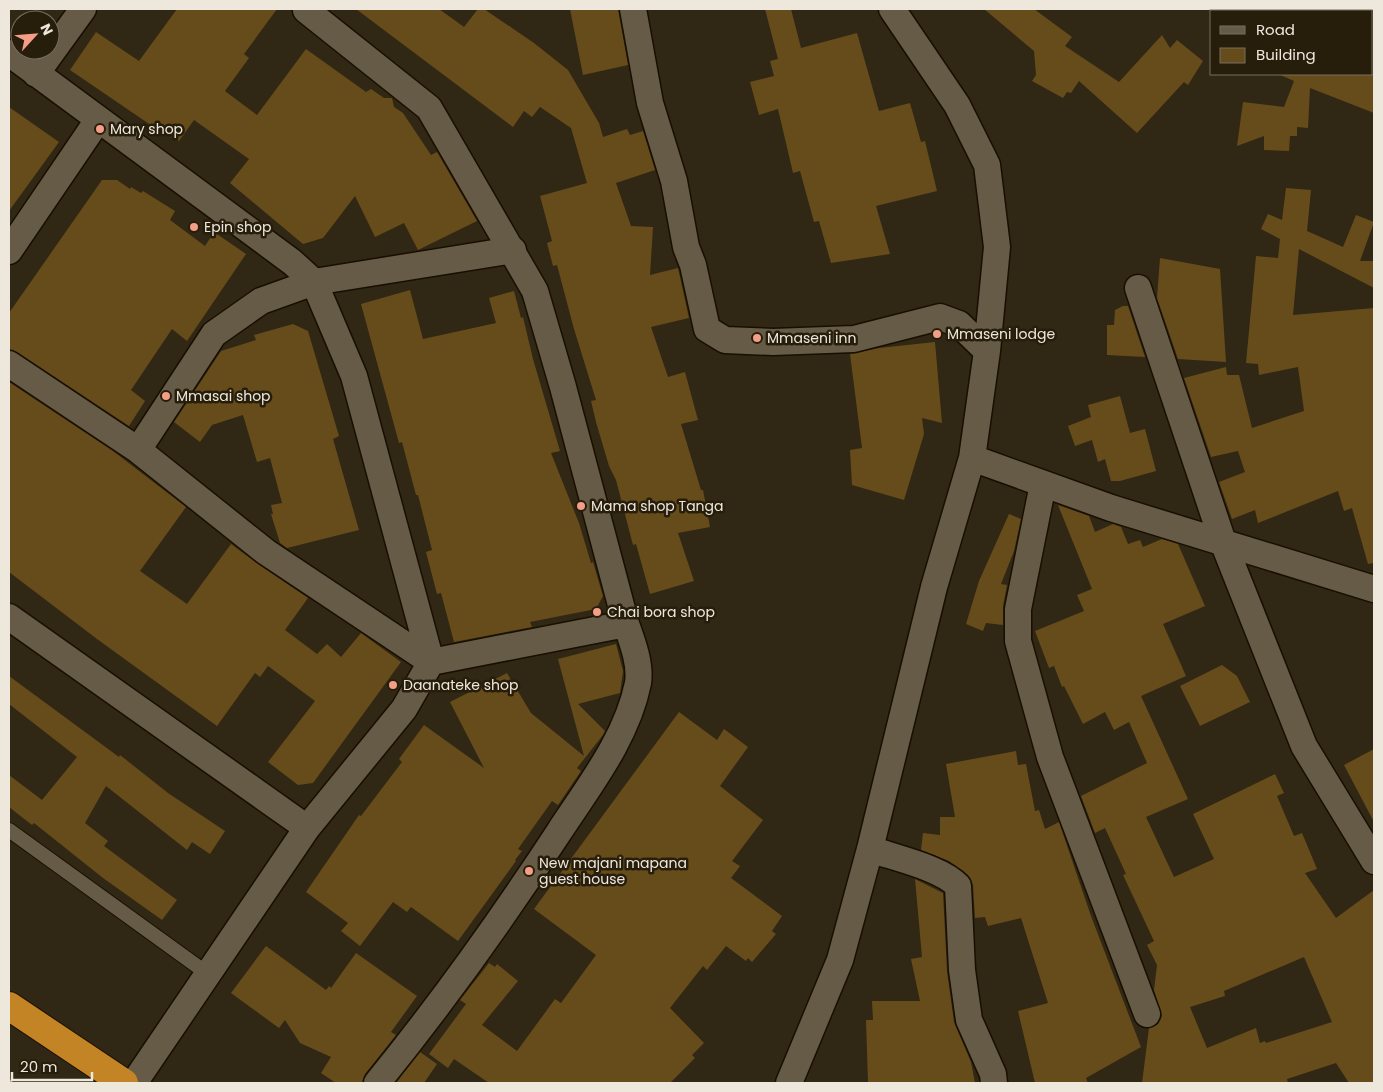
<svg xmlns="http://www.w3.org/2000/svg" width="1383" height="1092" font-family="Poppins,sans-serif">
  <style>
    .building { fill: #664c1a; fill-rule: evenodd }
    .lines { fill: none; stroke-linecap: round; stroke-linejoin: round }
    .lane-casing { stroke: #190f01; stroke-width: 16 }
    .street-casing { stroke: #190f01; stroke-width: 29 }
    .highway-casing { stroke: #190f01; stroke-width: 30 }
    .lane { stroke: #665b47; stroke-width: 14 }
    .street { stroke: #665b47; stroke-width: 26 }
    .highway { stroke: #c28425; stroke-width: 28 }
    .rail { stroke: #a79f91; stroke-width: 4 }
    .poi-dot { fill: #f49e88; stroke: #271d0b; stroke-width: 2 }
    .labels { text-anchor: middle; stroke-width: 5; stroke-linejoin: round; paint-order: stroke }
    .poi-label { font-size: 14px; fill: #eee7dc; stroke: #271d0b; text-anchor: start }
  </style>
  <rect width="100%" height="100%" fill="#312715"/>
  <path class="building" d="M177,9H277L244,54L249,58L225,91L257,115L306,49L366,92L371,89L384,98H392L394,107L403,113L431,155L437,152L477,221L418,250L404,223L375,237L355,196L323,238L303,244L230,183L249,159L194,120L179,141L160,127L158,130L70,70L96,32L139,61Z
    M356,9H439L464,27L478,9H484L534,43L568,70L599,123L603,137L627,129L630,135L643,131L655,170L616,183L631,226L653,227L650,275L678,268L689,318L651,327L668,377L685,372L698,420L681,424L701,490H703L710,527L678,533L694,581L650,594L636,544L633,545L616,480L609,466L596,422L591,401L596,400L574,329L557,265L553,266L547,243L552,241L540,196L587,183L571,128L540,107L532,117L524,111L513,127Z
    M570,9H618L628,65L583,75Z
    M765,9H791L801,48L857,33L879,111L910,103L921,142L925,141L937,191L876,206L890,254L831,263L819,221L814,222L800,171L793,173L778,109L759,115L750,82L774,76L770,61L778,59Z
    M984,9H1034L1072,37L1065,46L1119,82L1162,35L1170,48L1177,40L1203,61L1188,85L1184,82L1137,133L1079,81L1071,93L1067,92L1063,98L1032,81L1036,75L1034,51Z
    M1278,74H1374V113L1310,88L1308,128L1297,127V136H1290L1289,151L1264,150V136L1237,146L1243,102L1284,107L1294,81Z
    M9,107L59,142L9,211Z
    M102,180H117L130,189L131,187L141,193L143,191L175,211L170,220L205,246L214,232L246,254L187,341L172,329L131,390L145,401L129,426L17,352L9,349V313Z
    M1286,188L1311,190L1307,231L1343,247L1356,215L1374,222L1360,261H1374V288L1299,249L1293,315L1374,308V563L1368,564L1352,508L1344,511L1338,491L1258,523L1255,510L1232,519L1219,482L1245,472L1238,451L1211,457L1184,378L1226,367L1227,375H1239L1252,428L1304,411L1298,367L1259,375L1258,364L1246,363L1256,256L1278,258L1280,239L1261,229L1268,214L1282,220Z
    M1160,258L1220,269L1226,362L1178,359L1157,298Z
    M410,290L423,339L496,323L489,298L514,291L521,318L523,317L533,359L560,451L551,453L579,523L591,563L593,562L603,596L596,609L530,622L532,627L454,642L441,593L437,594L426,552L432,550L418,495H416L402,442L399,443L361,304Z
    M1123,306H1128L1145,357L1107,355V325H1114L1115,310Z
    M293,324L308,331L339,436L333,439L359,530L287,548L280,543L271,514H273L271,505L282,503L270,458L257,462L243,415L212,425L200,442L174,422L221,351L256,340L254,335Z
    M935,342L942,423L922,418L924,434L904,500L852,485L850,450L862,448L850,354L879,348Z
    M9,382L113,451L186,507L140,571L187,604L231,544L258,564L308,598L285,630L317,654L327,644L341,657L361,633L401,662L313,783L298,785L268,762L315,701L268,666L260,677L255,673L217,726L97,639L9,572Z
    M1120,396L1130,433L1145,429L1156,471L1120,481H1111L1105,459L1098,462L1092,440L1075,446L1068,426L1091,417L1088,405Z
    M1058,505L1089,516L1095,532L1113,524L1121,527L1128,544L1140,540L1143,547L1162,539L1178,544L1205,606L1163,624L1186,676L1141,696L1188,799L1146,817L1174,877L1214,859L1193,814L1275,774L1284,793L1277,796L1294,836L1302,833L1317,869L1305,873L1336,918L1374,890V1083H1349L1336,1063L1287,1079L1288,1083H1142L1149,1028L1158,1024L1162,1016L1154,990L1157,965L1147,945L1154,941L1123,875L1126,874L1105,828L1095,833L1081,796L1147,763L1129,722L1114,730L1105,712L1083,724L1064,686L1062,687L1054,666L1049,668L1035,631L1084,611L1077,595L1092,589ZM1304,957L1332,1022L1266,1043L1265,1041L1260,1043L1256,1028L1207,1048L1190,1007L1225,996L1224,991Z
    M1009,514L1021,519L1014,551L1001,584L1007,585L1003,606V625L986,623L983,631L966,624L979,581Z
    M616,644L623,671L620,693L578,704L605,731L603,735L577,768L581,771L558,805L552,801L518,849L522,851L515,860L516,861L458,941L411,907L407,912L393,902L360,946L341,931L348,923L306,892L359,815L361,816L402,762L399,759L424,725L484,768L450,702L507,673L531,713L584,756L558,659Z
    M1222,665L1237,676L1250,702L1200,726L1180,686Z
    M9,676L119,757L120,755L168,793L225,831L210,854L192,842L187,850L106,786L85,823L108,841L104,846L177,900L162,920L103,878L34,823L32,825L9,807V775L42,800L77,757L9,704Z
    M679,712L717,740L724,729L748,747L720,786L763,820L732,861L740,866L731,878L782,916L772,931L776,934L752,962L748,958L746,961L726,946L707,970L703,966L670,1008L704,1043L692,1055L695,1058L670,1083H489L454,1059L448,1068L429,1054L466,1004L460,1000L489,963L495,967L497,964L518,981L482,1025L517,1051L555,999L561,1003L596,955L534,909Z
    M1374,749V822L1344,765Z
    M1016,751L1018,765L1026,764L1035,811L1039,810L1045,829L1059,822L1091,916L1141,1047L1086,1078L1088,1083H1035L1018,1011L1048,1003L1021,918L988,926L985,917L975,918L973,885L968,875L949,861L921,850L923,833L940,835V817H955L946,764Z
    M915,879L943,893L947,971L954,1022L971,1062L975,1083H868L866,1020H873L872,1001H920L911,959L922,957Z
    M266,946L326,990L329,986L331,988L356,953L417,996L391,1032L396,1035L365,1074L362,1083H336L321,1073L331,1057L300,1043L285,1020L279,1028L231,993Z
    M420,1052L437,1064L424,1083H396Z"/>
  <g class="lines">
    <defs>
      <path id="lane" d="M9,830L208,974"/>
      <path id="street" d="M633,9L650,103L674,181L686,247L693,265L707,329L725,340L773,342L854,339L940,317L959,324L987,351
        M306,10L429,108L535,291L563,387L626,624C632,641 641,664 638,683C627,738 589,786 559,832C502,919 442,1003 377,1083
        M9,53L292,262L314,282L354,376L431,662L404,709L307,828L134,1083
        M36,74L83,9
        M9,251L98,120
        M1138,288L1223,542L1304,746L1374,861
        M9,364L138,450L266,552L431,662L626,624
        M138,450L214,334L261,301L314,282L513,250
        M972,458L1111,508L1374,589
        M1043,484L1018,609V641L1050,757L1147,1014
        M9,617L307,828
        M870,849C895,858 942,868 958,886L962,970L969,1020L993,1074L994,1083
        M789,1083L840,960L870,849L934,587L972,458L987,351L997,247L987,165L957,105L892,9"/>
      <path id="highway" d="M9,1006L124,1083"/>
    </defs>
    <use href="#lane" class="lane-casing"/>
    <use href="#street" class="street-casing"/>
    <use href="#highway" class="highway-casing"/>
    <use href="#lane" class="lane"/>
    <use href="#street" class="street"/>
    <use href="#highway" class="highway"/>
    <path class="rail" d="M9,1081L11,1083"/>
  </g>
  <g class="poi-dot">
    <circle cx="100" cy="129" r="5"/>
    <circle cx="194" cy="227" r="5"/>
    <circle cx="937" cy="334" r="5"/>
    <circle cx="757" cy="338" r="5"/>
    <circle cx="166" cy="396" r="5"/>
    <circle cx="581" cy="506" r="5"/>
    <circle cx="597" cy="612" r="5"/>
    <circle cx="393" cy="685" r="5"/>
    <circle cx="529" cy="871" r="5"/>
  </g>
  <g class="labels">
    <g class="poi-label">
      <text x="110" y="134">Mary shop</text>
      <text x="204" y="232">Epin shop</text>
      <text x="947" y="339">Mmaseni lodge</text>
      <text x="767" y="343">Mmaseni inn</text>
      <text x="176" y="401">Mmasai shop</text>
      <text x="591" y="511">Mama shop Tanga</text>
      <text x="607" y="617">Chai bora shop</text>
      <text x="403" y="690">Daanateke shop</text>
      <text x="539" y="868">New majani mapana<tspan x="539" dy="16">guest house</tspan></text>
    </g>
  </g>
  <rect width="1383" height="1092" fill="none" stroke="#eee7dc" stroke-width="20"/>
  <rect x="1210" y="10" width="162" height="65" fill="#271d0b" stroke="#776e5f"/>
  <rect x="1220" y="26" width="25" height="8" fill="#665b47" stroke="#776e5f"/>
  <text x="1256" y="35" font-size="15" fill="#eee7dc">Road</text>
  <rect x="1220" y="48" width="25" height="15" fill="#664c1a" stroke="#776e5f"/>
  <text x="1256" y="60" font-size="15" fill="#eee7dc">Building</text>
  <g transform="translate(35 35) rotate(64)"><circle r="24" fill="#271d0b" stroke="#776e5f"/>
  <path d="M0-4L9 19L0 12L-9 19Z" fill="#f49e88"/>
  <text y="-8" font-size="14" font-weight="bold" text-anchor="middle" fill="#eee7dc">N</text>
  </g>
  <path d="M12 1072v8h80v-8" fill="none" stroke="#eee7dc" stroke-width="2.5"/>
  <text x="20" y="1072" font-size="15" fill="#eee7dc" stroke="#271d0b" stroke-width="4" paint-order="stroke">20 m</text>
</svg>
